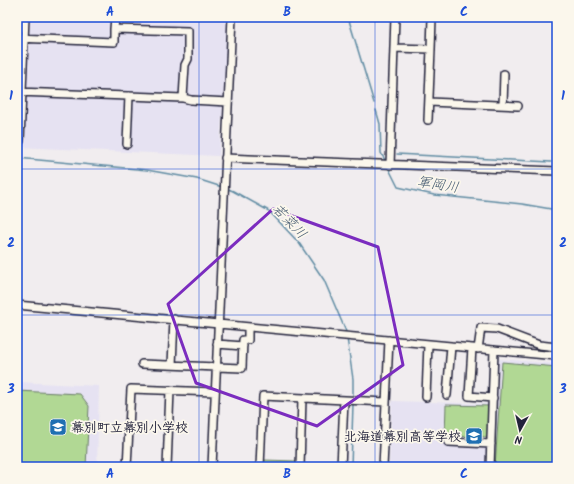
<svg xmlns="http://www.w3.org/2000/svg" width="574" height="484" font-family="Kalam,'Klee One',sans-serif">
  <style>
    .built { fill: #e6e2f2 }
    .park { fill: url(#park-tufts); stroke: #6a7d68 }
    .garden { fill: #b1d894; stroke: #6a7d68 }
    .lines { fill: none; stroke-linecap: round; stroke-linejoin: round }
    .stream { stroke: #608ca3; stroke-width: 1.5 }
    .minor-casing { stroke: #22223b; stroke-width: 10 }
    .minor { stroke: #fbf7ec; stroke-width: 7 }
    .marked { fill: none; stroke: #7b2cbf; stroke-width: 3; stroke-linejoin: round }
    .grid { fill: none; stroke: #1d4ed8; stroke-width: 1; stroke-opacity: 0.55 }
    .labels { text-anchor: middle; stroke-width: 3.5; stroke-linejoin: round; paint-order: stroke }
    .poi-label { font-size: 13px; font-weight: bold; fill: #22223b; stroke: #fbf7ec; text-anchor: start }
    .water-label { font-size: 14px; font-style: italic; fill: #41576f; stroke: #fbf7ec }
    .neatline { fill: none; stroke: #1d4ed8; stroke-width: 1.5 }
    .grid-label { font-size: 13px; text-anchor: middle; font-weight: bold; fill: #1d4ed8 }
  </style>
  <defs>
    <pattern id="park-tufts" width="24" height="20" patternUnits="userSpaceOnUse"><rect width="24" height="20" fill="#b1d894"/><path d="M3 7l-1-3M5 7V3M7 7l1-3M15 17l-1-3M17 17v-4M19 17l1-3" fill="none" stroke="#98b980"/></pattern>
  </defs>
  <rect width="100%" height="100%" fill="#f1edef"/>
  <filter id="ink" filterUnits="userSpaceOnUse"><feTurbulence type="fractalNoise" baseFrequency=".025" numOctaves="2"/><feDisplacementMap in="SourceGraphic" scale="8" xChannelSelector="R" yChannelSelector="G"/><feConvolveMatrix kernelMatrix="1 2 1 2 8 2 1 2 1" color-interpolation-filters="sRGB"/></filter>
  <g filter="url(#ink)">
    <path class="built" d="M17,17H229L219,156L17,147Z
      M499,359L557,364V467H389L392,401L497,404Z
      M17,382L99,386L97,467H17Z"/>
    <path class="park" d="M263,460L297,461V467H263Z"/>
    <path class="garden" d="M502,362L557,367V467H495Z
      M17,391L80,394L89,406L86,467H17Z
      M446,405L490,406L489,437L445,436Z"/>
    <g class="lines">
      <path class="stream" d="M348,17L374,103
        M376,110L380,124L381,153L386,162
        M397,154L551,162
        M17,158L147,170L197,179L222,187
        M388,167L398,187L434,195L522,204L557,210
        M226,188L233,191L269,211L299,243L324,280L347,334
        M347,338L353,379V398
        M351,467L353,404"/>
      <defs>
        <path id="minor" d="M115,17L114,29L188,31V59L185,65L183,98
          M17,38L114,42V29
          M394,48L431,49L432,17
          M17,92L183,98L191,100L228,102
          M429,102L518,106
          M503,105L504,74
          M428,120L431,49
          M17,141H20L25,17
          M127,144L129,96
          M225,158L557,171
          M390,165L395,17
          M17,305L557,356
          M217,344L243,346
          M472,348L469,396L493,398
          M478,349L481,328L497,329L539,345L557,347
          M142,364L242,368L243,340H248V327
          M172,365L174,319
          M447,395L451,346
          M426,397L428,344
          M448,442L491,444
          M127,467L131,389L215,392
          M167,467L170,390
          M212,467L232,17
          M260,467L263,396L386,402
          M300,467L302,398
          M341,467L344,400
          M383,467L389,340
          M490,467L494,350"/>
      </defs>
      <use href="#minor" class="minor-casing"/>
      <use href="#minor" class="minor"/>
    </g>
  </g>
  <path class="marked" d="M273,209L378,247L403,365L317,426L196,383L168,304Z"/>
  <path class="grid" d="M199,17V467M375,17V467M17,169H557M17,315H557"/>
  <defs>
    <symbol id="school-square" viewBox="-11 -11 22 22"><rect x="-9" y="-9" width="18" height="18" rx="4" fill="#1f6fb2" stroke="#fbf7ec"/><path d="M0-5L7-2L0 1L-7-2ZM-4 1L0 2.5L4 1V4Q0 6-4 4Z" fill="#fff"/></symbol>
  </defs>
  <g fill-rule="evenodd">
    <use href="#school-square" x="48" y="417" width="20" height="20"/>
    <use href="#school-square" x="464" y="426" width="20" height="20"/>
  </g>
  <g class="labels">
    <g class="poi-label">
      <text x="71" y="432">幕別町立幕別小学校</text>
      <text x="461" y="441" text-anchor="end">北海道幕別高等学校</text>
    </g>
    <g class="water-label">
      <text transform="translate(438 184) rotate(9)" y="5">軍岡川</text>
      <text transform="translate(290 221) rotate(46)" y="5">若菜川</text>
    </g>
  </g>
  <rect width="574" height="484" fill="none" stroke="#fbf7ec" stroke-width="44"/>
  <g transform="translate(520 430) rotate(188)" stroke="#fbf7ec" stroke-width="3" paint-order="stroke">
  <path d="M0-3L7 15L0 10L-7 15Z" fill="#22223b"/>
  <text y="-6" font-size="11" font-weight="bold" text-anchor="middle" fill="#22223b">N</text>
  </g>
  <rect x="22" y="22" width="530" height="440" class="neatline"/>
  <g class="grid-label">
    <text x="110" y="16">A</text>
    <text x="287" y="16">B</text>
    <text x="464" y="16">C</text>
    <text x="11" y="100">1</text>
    <text x="563" y="100">1</text>
    <text x="11" y="247">2</text>
    <text x="563" y="247">2</text>
    <text x="11" y="393">3</text>
    <text x="563" y="393">3</text>
    <text x="110" y="478">A</text>
    <text x="287" y="478">B</text>
    <text x="464" y="478">C</text>
  </g>
</svg>
